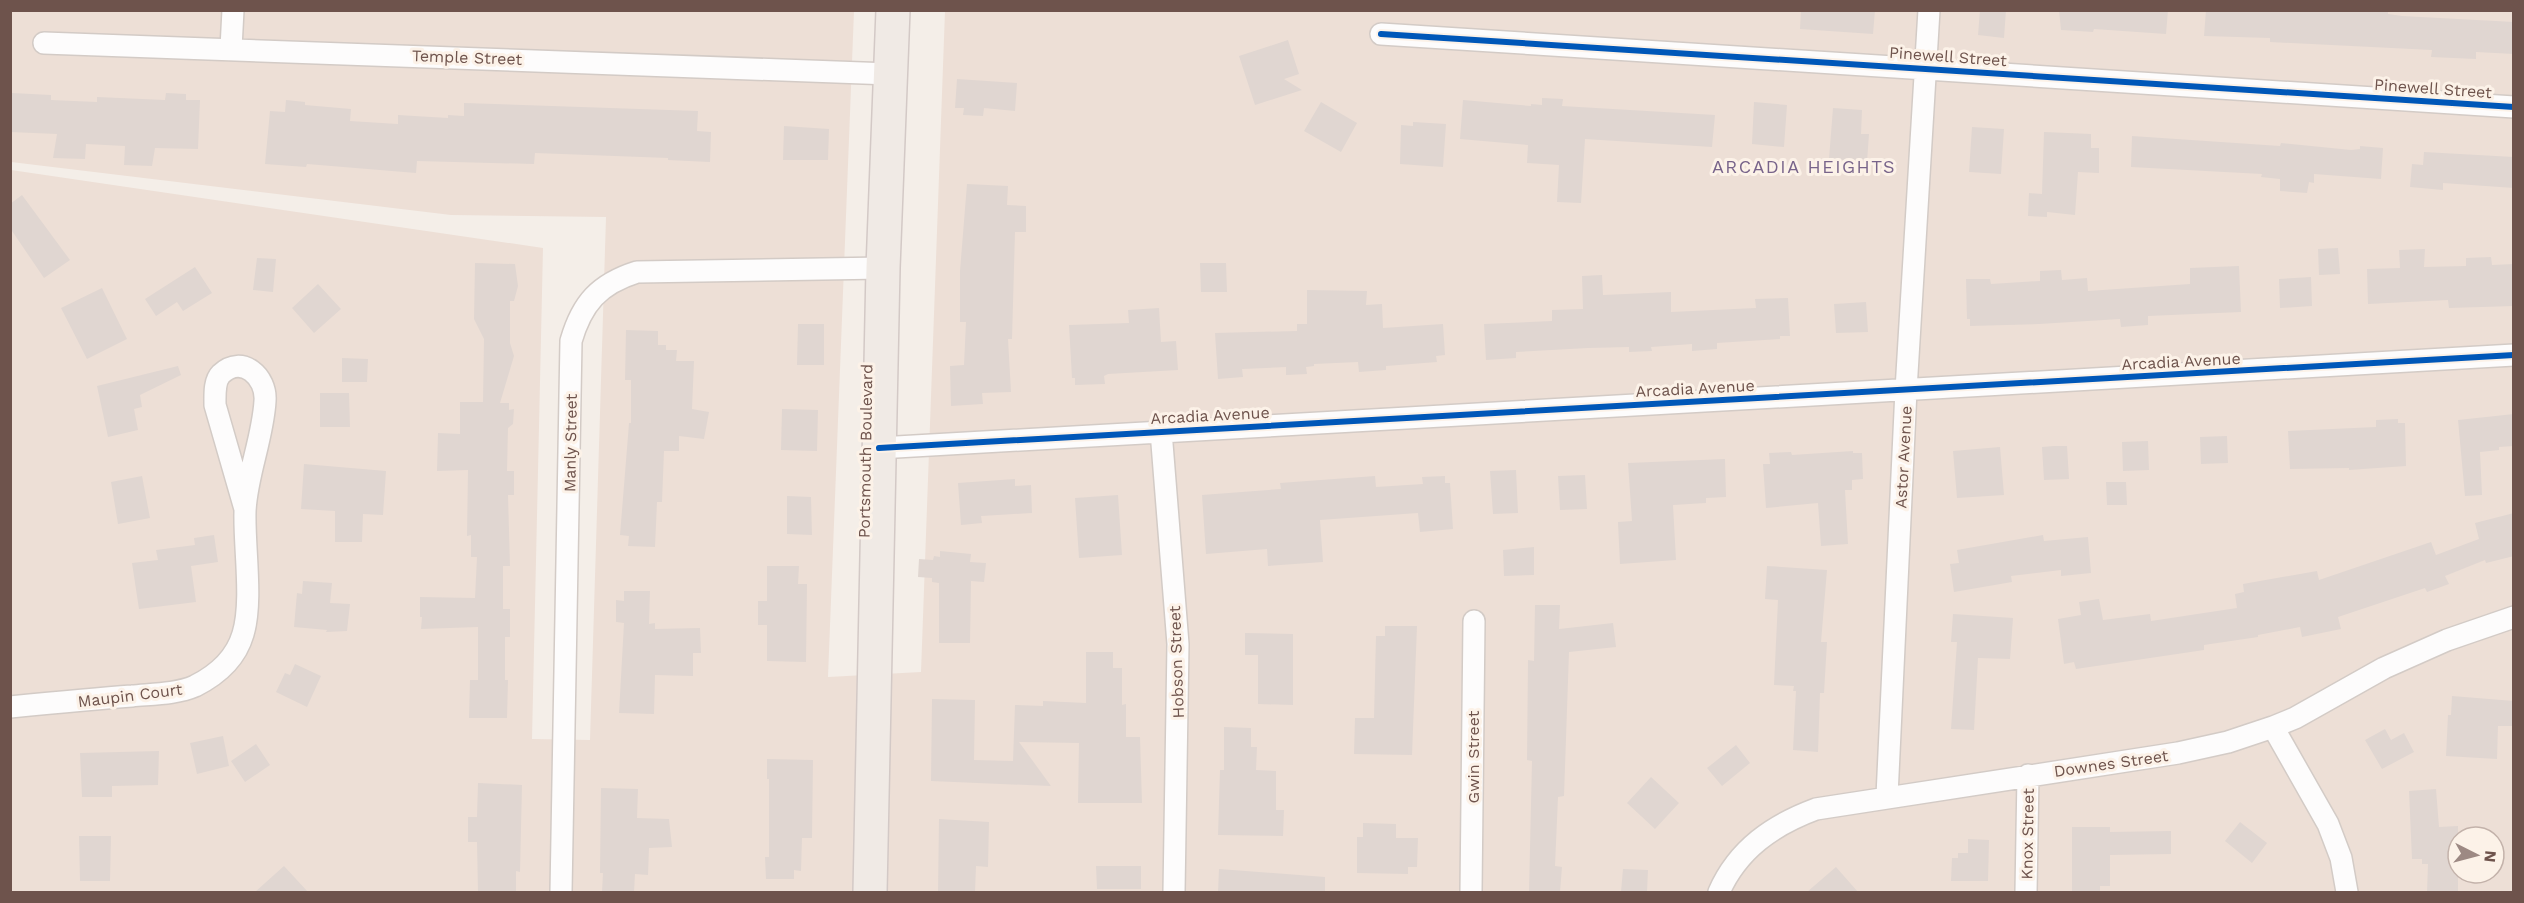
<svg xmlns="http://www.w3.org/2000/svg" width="2524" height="903" font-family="'Work Sans',sans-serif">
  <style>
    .residential { fill: #eddfd6; fill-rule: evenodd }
    .building { fill: #e0d6d1 }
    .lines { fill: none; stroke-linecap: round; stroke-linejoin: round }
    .minor-casing { stroke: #d3cbc6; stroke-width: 24 }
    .primary-casing { stroke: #d3c9c6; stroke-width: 36 }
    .minor { stroke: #fdfcfc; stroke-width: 21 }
    .primary { stroke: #f0eae5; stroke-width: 33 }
    .cycleway-casing { stroke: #fcf2e8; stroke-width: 10 }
    .cycleway { stroke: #0057b8; stroke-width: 6 }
    .labels { text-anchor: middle; stroke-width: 6; stroke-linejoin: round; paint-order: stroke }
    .street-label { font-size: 16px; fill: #6e534c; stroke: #fcf2e8 }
    .neighbourhood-label { font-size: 18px; letter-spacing: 1.5px; fill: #78648a; stroke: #fcf2e8 }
  </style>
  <rect width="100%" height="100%" fill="#f4eee8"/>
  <path class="residential" d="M11,11H854L828,677L921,672L945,11H2513V892H11V170L543,248L532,739L590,740L606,217L451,215L11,162ZM2458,837H2494V873H2458Z"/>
  <path class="building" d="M1801,10H1875L1873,34L1800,29Z
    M1980,10H2006L2004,38L1978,35Z
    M2059,10H2168L2166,34L2094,29L2093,32L2061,30Z
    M2206,10H2388V14L2402,16L2514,22V54L2476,52V59L2431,57L2432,50L2270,42V38L2204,36Z
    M1288,40L1299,74L1284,79L1302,90L1255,105L1239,56Z
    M957,79L1017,83L1015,111L984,108L983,116L963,115L964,108H955Z
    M12,93L51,95V100L97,102V97L165,100L166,93L186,94V100H200L198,149L155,148L152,166L124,165L125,146L86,144L85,159L53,158L57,134L10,132Z
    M1542,98L1563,99L1562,106L1715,115L1712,147L1585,139L1581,203L1557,202L1559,165L1527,163L1528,145L1460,139L1463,100L1531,106V104L1542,105Z
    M286,100L305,102V105L351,109L350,121L398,124V115L448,118V115L464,116V103L698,111L697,131L711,132L710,162L668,160V158L535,153L534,164L417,161L416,173L307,164L306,167L265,164L270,111L285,112Z
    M1321,102L1357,123L1341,152L1304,131Z
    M1754,102L1787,105L1784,147L1752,144Z
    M1833,108L1862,110L1861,134H1869L1867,162L1829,159Z
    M1413,122L1446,124L1443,167L1400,164L1401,125L1413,126Z
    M784,126L829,129L828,160H783Z
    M1972,127L2004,129L2001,174L1969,172Z
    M2044,132L2091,134V148H2099V173L2078,172L2075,215L2047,212V217L2028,216L2029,193L2042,194Z
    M2132,136L2280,146L2281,143L2351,150L2360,149V146L2383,148L2381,179L2314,174V183L2309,182L2307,193L2280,191V179L2261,177L2262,174L2131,167Z
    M2424,152L2514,157V188L2443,183V190L2410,187L2412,164L2423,165Z
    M967,184L1008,186L1007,205L1026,206V232H1015L1012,339H1008L1011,392L982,393L983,404L951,406L950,366L964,365L966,322H960V271Z
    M22,195L70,260L44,278L10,228V204Z
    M2338,248L2340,274L2319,275L2318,249Z
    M2425,249L2424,267L2466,266V258L2491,257L2492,265L2514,264V306L2449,308L2448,300L2368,304L2367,269L2400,268L2399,250Z
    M257,258L276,259L273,292L253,290Z
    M475,263L515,264L518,286L514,301H510V343L514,356L500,403H509V410L514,409L513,424L508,428L507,471H514V495H508L510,566H503V609H510V637H505V680H508L507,718H469L470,680H478V627L421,629L422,617H420V597L475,598L477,557H471V535L467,536L468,470L437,471L438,433L460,434V402H483L484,339L474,319Z
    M1200,263H1226L1227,292H1201Z
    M2239,266L2241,312L2148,316V325L2121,327L2120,319L2039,324L1970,326V319H1967L1966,279H1990L1991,284L2040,281V271L2061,270L2062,280L2087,278L2088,291L2190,284V268Z
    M195,267L212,293L183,311L177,302L156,316L145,299Z
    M1602,275L1603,295L1671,292V312L1756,308L1755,299L1788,298L1790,336H1780V339L1717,343V349L1692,351V344L1651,347L1652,351L1629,352V347L1588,348L1516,352V358L1486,360L1484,324L1552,321V310L1583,309L1582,276Z
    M2311,277L2312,306L2280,308L2279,279Z
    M318,284L341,309L314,333L292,308Z
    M102,288L127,339L87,359L61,308Z
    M1307,290L1367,291L1366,305L1382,304L1383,328L1443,324L1445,355L1436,356L1437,362L1386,366V370L1359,372L1358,362L1314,364V366L1306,367L1307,374L1286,375V367L1242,369L1243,377L1218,379L1215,333L1297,331V324H1307Z
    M1866,302L1868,332L1836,333L1834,304Z
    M1159,308L1161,342L1176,341L1178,370L1108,374L1104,376L1105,384L1075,385V378H1072L1069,325L1129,323L1128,310Z
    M798,324H824V365H797Z
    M626,330L658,331V345H666V350H677L676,361H694L692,409L709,412L704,439L679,436V451H664L662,502H657L655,547L628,546L629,536L620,535L628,436L629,423H631V380H625Z
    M342,358L368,359L367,382H342Z
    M178,366L181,375L140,395L142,407L134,409L138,430L108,437L97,386Z
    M320,393H349L350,427H320Z
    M782,409L818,410L817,451L781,450Z
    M2514,414V446L2499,447V450L2480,452L2482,495L2465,496L2458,420Z
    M2398,419V423H2405L2406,466L2349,470V468L2290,469L2288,431L2376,427V420Z
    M2227,436L2228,463L2201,464L2200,437Z
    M2148,441L2149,470L2123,471L2122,442Z
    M2054,446H2067L2069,479L2044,480L2042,447Z
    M2000,447L2004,495L1957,498L1953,451Z
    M1853,451V453H1862L1863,479L1852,480V490H1845L1848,544L1821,546L1818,503L1766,508L1763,464H1770L1769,453L1791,452L1792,455Z
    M1725,459L1726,497L1706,498V503L1673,505L1676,560L1620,564L1618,522L1632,521L1628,463Z
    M304,464L386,471L383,515L363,514L362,542H335V511L301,509Z
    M1516,470L1518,513L1493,514L1490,471Z
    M1585,475L1587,509L1560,510L1558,476Z
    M142,476L150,518L118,524L111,482Z
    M1375,476L1376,487L1423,484L1422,477L1445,476V483H1450L1453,529L1420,532L1418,513L1320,520L1323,562L1268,566L1267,549L1206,554L1202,495L1281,489L1280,483Z
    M1015,479V486L1031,485L1032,513L981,516L982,523L961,525L958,483Z
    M2106,482H2126L2127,505H2107Z
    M1118,495L1122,555L1079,558L1075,498Z
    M787,496L811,497L812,535L787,534Z
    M2514,513V556L2486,563L2485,560L2445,576L2449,584L2427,592L2425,588L2338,617L2341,629L2302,637L2300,627L2258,635V637L2204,645V650L2076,669L2074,662L2064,664L2058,619L2081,615L2079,602L2099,599L2103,620L2150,614L2151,621L2237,608L2235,594L2244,592L2243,584L2317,571L2319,580L2431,542L2436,555L2479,539L2475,523Z
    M214,535L218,562L191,566L196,602L139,609L132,563L158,560L156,550L195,545L194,538Z
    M2043,535L2044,541L2088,537L2091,573L2061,576V570L2011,576L2012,582L1954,592L1950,564L1959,563L1957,550Z
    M1534,547V575L1504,576L1503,550Z
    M940,551L971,554L970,562L986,563L984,582L971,581L970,643H939V583L932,582V578L918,577L919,559L933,560L934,556L940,557Z
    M767,566H799L798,584H807L806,662L767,661V625H758V601H767Z
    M1767,566L1827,570L1821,642H1827L1824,693H1820L1818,752L1793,750L1796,691H1793L1794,686L1774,685L1778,600L1765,599Z
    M303,581L332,583L330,603L350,604L347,631L326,632L327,630L294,627L297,593L302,594Z
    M624,591H650L649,624L655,623V629L700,628L701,653H693V676L655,675L654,714L619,713L624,623L616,622V600L624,601Z
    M1535,605H1560L1559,629L1613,623L1616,647L1569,652L1564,796L1558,797L1555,866L1562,867L1560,892H1529L1532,761L1527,760L1528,660L1534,661Z
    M1953,614L2013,618L2010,659L1978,658L1974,730L1951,729L1957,642H1951Z
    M1385,626H1417L1412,755L1354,754L1355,718H1374L1376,636H1385Z
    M1245,633L1293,634V705L1258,704V655H1245Z
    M1086,652H1113V668H1122V705L1126,704V737H1140L1142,803H1078L1079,743L1019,742L1051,786L931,781L932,699L975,700L974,760L1013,761L1015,705L1043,706V701L1086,703Z
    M295,664L321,676L307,707L276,692L285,673L290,675Z
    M2452,696L2514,701V726H2498L2497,759L2446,756L2448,715H2451Z
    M1224,727L1251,728V747H1257L1256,770L1276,771V810H1284L1283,836L1218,835L1220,770H1224Z
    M2385,729L2391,740L2404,733L2414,752L2382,769L2365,740Z
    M223,736L229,766L197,774L190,743Z
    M256,744L270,765L245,782L231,761Z
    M1736,745L1750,763L1722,786L1707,768Z
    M159,751L158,785L112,786V797H82L80,753Z
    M767,759L813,760L812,838H802L801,871L794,870V879H766L765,857H769V779H767Z
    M1651,777L1679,803L1655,829L1627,803Z
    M478,783L522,785L520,872L516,871V892H478L477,842H468V817H477Z
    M601,788L638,789L637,818L669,819L672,847L649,848L648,875L635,874L634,892H602L603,873H600Z
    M2436,789L2439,827L2458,826V892H2427L2428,864H2422V859H2412L2409,791Z
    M939,819L989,822L988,867L976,866L975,892H938Z
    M2240,822L2267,843L2252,863L2225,841Z
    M1363,823L1396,824V838H1418L1417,867H1408V874L1357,873V837H1363Z
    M2072,827H2110V832L2171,831V854L2110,855V886H2100V892H2072Z
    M79,836H111L110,881H80Z
    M1968,839L1989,840L1988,881H1951L1952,858H1958V853H1968Z
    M284,866L308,892H255Z
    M1096,866H1141V889H1097Z
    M1836,867L1858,892H1807Z
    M1219,869L1325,877V892H1218Z
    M1623,869L1648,870L1647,892H1621Z"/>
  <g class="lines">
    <defs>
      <path id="minor" d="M1381,34L2514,107
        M44,43L890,74
        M231,48L233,10
        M1161,431L1178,644L1174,892
        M879,448L2514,355
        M10,707C51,703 92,699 132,696C152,694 177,694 195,686C217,675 236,658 243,634C253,601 244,548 245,512C246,477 263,438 265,401C267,377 242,354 221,374C214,381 215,395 215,405L245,509
        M2273,727L2328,824L2341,858L2347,892
        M1887,796L1906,390L1929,10
        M561,892L571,341C582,303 599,284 637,272L883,268
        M1471,892L1474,621
        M1719,892C1738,849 1773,825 1816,809L2178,753L2228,742L2273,727L2295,718L2384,668L2447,640L2514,617
        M2026,892L2028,775"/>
      <path id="primary" d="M870,892L883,268L893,10"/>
    </defs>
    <use href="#minor" class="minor-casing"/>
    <use href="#primary" class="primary-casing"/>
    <use href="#minor" class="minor"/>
    <use href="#primary" class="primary"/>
    <defs>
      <path id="cycleway" d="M1381,34L2514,107
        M879,448L2514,355"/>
    </defs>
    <use href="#cycleway" class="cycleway-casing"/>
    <use href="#cycleway" class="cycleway"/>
  </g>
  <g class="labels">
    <g class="street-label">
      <text transform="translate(1948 56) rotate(4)" y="6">Pinewell Street</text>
      <text transform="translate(467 57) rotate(2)" y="6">Temple Street</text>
      <text transform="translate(2433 88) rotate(4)" y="6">Pinewell Street</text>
      <text transform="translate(2181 361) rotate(-3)" y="6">Arcadia Avenue</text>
      <text transform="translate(1695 388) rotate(-3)" y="6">Arcadia Avenue</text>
      <text transform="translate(1210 415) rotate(-3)" y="6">Arcadia Avenue</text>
      <text transform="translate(570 443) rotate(-89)" y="6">Manly Street</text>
      <text transform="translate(865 451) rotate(-89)" y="6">Portsmouth Boulevard</text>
      <text transform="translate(1903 457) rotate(-87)" y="6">Astor Avenue</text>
      <text transform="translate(1176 662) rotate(-92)" y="6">Hobson Street</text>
      <text transform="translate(130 695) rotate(-7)" y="6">Maupin Court</text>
      <text transform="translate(1473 757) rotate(-90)" y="6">Gwin Street</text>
      <text transform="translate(2111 763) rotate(-8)" y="6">Downes Street</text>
      <text transform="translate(2027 834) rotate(-89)" y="6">Knox Street</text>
    </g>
    <g class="neighbourhood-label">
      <text x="1804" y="173">ARCADIA HEIGHTS</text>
    </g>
  </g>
  <rect width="2524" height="903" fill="none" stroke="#6e534c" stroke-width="24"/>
  <g transform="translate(2476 855) rotate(96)"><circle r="28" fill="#fcf2e8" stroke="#c3b2aa" stroke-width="1.5"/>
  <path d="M0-4.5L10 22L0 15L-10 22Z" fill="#9d8983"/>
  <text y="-9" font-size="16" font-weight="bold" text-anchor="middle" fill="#6e534c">N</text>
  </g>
</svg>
